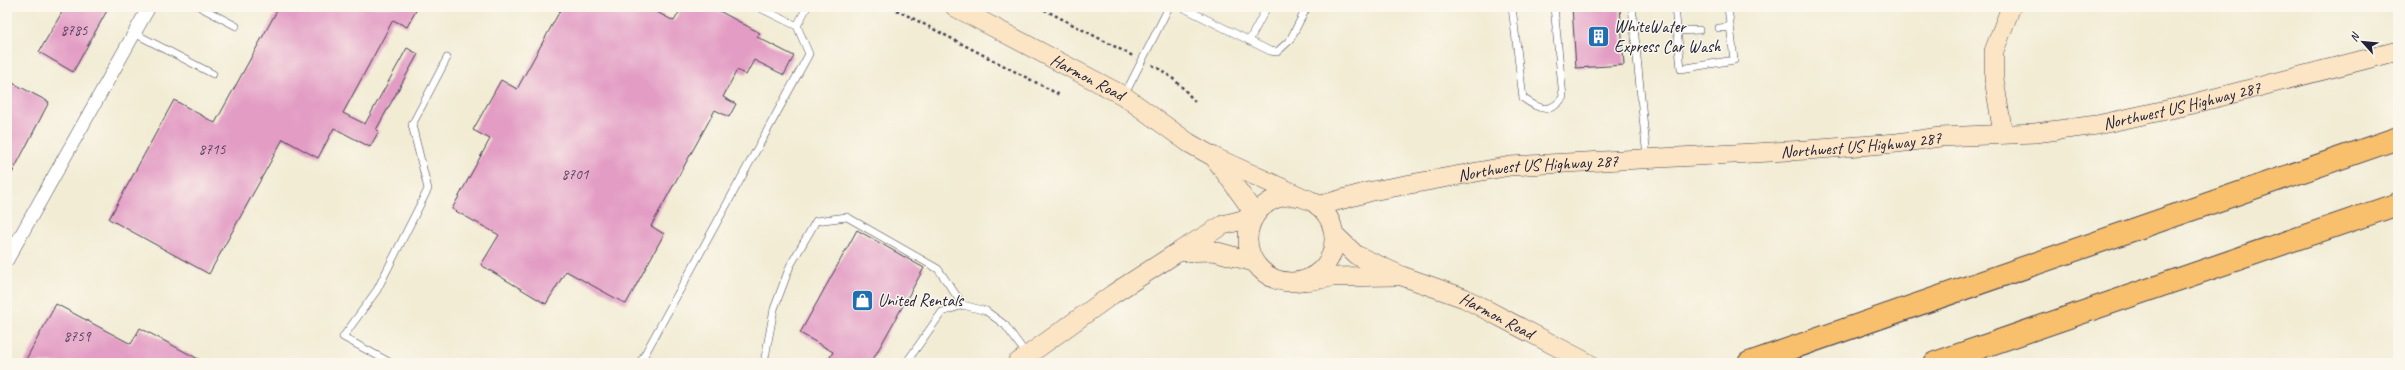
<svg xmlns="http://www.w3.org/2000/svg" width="2405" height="370" font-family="Caveat,sans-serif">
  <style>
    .building { fill: #e39cc4 }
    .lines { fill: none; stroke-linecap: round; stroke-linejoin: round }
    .lane-casing { stroke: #414052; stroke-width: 8 }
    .street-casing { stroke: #414052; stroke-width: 14 }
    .secondary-casing { stroke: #414052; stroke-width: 20 }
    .highway-casing { stroke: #414052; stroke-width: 24 }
    .path { stroke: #414052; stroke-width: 2.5; stroke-dasharray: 3 3; stroke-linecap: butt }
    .lane { stroke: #fff; stroke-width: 7 }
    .street { stroke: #fff; stroke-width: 13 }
    .secondary { stroke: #fce5c4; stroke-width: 19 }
    .highway { stroke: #f8bf6c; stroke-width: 22 }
    .labels { text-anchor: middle; stroke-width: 3; stroke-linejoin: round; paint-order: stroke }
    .number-label { font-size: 15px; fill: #52405d }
    .poi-label { font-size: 17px; fill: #22223b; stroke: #fbf7ec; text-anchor: start }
    .street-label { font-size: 17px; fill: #22223b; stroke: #fbf7ec }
  </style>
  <rect width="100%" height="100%" fill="#fbf7ec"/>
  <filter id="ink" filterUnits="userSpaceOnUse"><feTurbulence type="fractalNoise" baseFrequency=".025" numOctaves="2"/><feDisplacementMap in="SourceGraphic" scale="8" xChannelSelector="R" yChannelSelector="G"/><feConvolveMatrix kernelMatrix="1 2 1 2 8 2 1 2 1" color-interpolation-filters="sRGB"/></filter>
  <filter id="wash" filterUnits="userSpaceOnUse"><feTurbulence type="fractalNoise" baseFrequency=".012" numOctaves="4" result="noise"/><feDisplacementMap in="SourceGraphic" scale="16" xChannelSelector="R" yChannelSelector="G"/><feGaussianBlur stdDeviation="0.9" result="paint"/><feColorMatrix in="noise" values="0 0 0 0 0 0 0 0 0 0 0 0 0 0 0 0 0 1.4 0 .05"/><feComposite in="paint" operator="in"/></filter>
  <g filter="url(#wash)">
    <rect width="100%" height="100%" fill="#f2ecd4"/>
    <g id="blocks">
      <path class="building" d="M65,7H109L73,72L39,52Z
        M279,7H418L407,27L393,20L343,113L365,124L407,48L418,54L376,130L379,131L370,147L334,128L318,158L283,139L209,274L109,219L174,100L215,123Z
        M562,7H647L674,21L682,7H712L760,33L757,37L794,56L784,75L754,60L746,75L737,70L723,97L736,104L729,117L715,110L651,226L664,234L626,304L566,271L546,304L481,265L499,235L452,209L490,139L473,130L501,80L517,89Z
        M1572,7H1620L1624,65L1576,68Z
        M7,80L49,102L7,183Z
        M857,230L924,268L871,363H827L833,352L800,333Z
        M56,304L131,344L140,328L206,363H24Z"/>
    </g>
  </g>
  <g filter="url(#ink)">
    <use href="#blocks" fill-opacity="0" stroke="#414052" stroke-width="1"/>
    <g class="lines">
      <defs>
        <path id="lane" d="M200,7L236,26
          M758,7L797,26
          M1182,7L1270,51L1277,52L1290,40L1307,7
          M1512,7L1523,98C1538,109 1551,115 1563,97L1554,7
          M1632,7L1647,158
          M1675,7L1681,69L1734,60L1728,7
          M1719,28L1730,27
          M1678,31L1699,30
          M134,33L213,74
          M1249,41L1267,7
          M1124,96L1169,7
          M391,363L343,337L377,290L428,189L412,125L447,58
          M640,363L809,54L797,26L807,7
          M764,363L774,309L790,266L816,221L847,217L938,269L963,305
          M906,363L942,312L963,305L986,311L1005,325L1027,355"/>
        <path id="street" d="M7,260L149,7"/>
        <g id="secondary">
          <path id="s1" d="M955,7L1124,96L1189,143L1214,157L1306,199"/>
          <path d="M2003,134L1994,79V51L2011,7"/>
          <path d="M1214,157L1255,214"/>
          <circle cx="1291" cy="239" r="43"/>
          <path id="s2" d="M1318,206L1372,191L1510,166L1807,150L1897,143L1940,137L2035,133L2097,125L2180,107L2398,51"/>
          <path id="s3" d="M1334,234L1356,255L1402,276L1464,298L1588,363"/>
          <path d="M1179,252L1214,251L1254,262"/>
          <path d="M1307,281L1332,277L1396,276"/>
          <path d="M1017,363L1113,294L1178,252L1223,225L1254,217"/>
        </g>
        <path id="highway" d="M1749,363L2398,138
          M1935,363L2398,204"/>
      </defs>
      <use href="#lane" class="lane-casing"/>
      <use href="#street" class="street-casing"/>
      <use href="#secondary" class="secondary-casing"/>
      <use href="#highway" class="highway-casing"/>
      <path class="path" d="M891,7L1060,95
        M1039,7L1133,56
        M1152,65C1170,74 1182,86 1195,102"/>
      <use href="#lane" class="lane"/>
      <use href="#street" class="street"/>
      <use href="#secondary" class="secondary"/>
      <use href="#highway" class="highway"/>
    </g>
  </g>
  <defs>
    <symbol id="building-square" viewBox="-11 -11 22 22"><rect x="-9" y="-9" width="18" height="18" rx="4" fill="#1f6fb2" stroke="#fbf7ec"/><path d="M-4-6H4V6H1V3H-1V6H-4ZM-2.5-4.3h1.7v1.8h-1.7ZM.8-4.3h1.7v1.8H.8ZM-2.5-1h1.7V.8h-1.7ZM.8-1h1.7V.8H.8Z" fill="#fff"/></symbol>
    <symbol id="shop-square" viewBox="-11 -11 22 22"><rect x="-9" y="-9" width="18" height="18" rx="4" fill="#1f6fb2" stroke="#fbf7ec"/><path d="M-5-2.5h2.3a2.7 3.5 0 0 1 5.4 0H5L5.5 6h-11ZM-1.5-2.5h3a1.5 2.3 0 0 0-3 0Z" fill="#fff"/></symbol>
  </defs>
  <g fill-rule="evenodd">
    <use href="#building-square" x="1586" y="24" width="25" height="25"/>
    <use href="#shop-square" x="850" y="288" width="25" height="25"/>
  </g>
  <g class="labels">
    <g class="number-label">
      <text x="74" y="35">8785</text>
      <text x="212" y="154">8715</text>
      <text x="575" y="179">8701</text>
      <text x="77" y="341">8759</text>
    </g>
    <g class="poi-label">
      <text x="1614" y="32">WhiteWater<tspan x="1614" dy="20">Express Car Wash</tspan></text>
      <text x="878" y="306">United Rentals</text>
    </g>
    <g class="street-label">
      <text dy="6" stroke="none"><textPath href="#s1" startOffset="150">Harmon Road</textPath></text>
      <text dy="6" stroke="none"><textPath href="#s2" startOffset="872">Northwest US Highway 287</textPath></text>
      <text dy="6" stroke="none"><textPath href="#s2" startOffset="548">Northwest US Highway 287</textPath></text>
      <text dy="6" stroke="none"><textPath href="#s2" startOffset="224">Northwest US Highway 287</textPath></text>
      <text dy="6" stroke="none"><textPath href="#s3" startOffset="184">Harmon Road</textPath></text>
    </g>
  </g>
  <rect width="2405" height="370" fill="none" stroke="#fbf7ec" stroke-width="24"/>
  <g transform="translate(2363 42) rotate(297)" stroke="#fbf7ec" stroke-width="3" paint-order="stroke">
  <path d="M0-3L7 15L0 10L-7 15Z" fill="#22223b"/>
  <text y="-6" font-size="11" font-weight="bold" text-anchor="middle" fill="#22223b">N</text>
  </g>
</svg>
